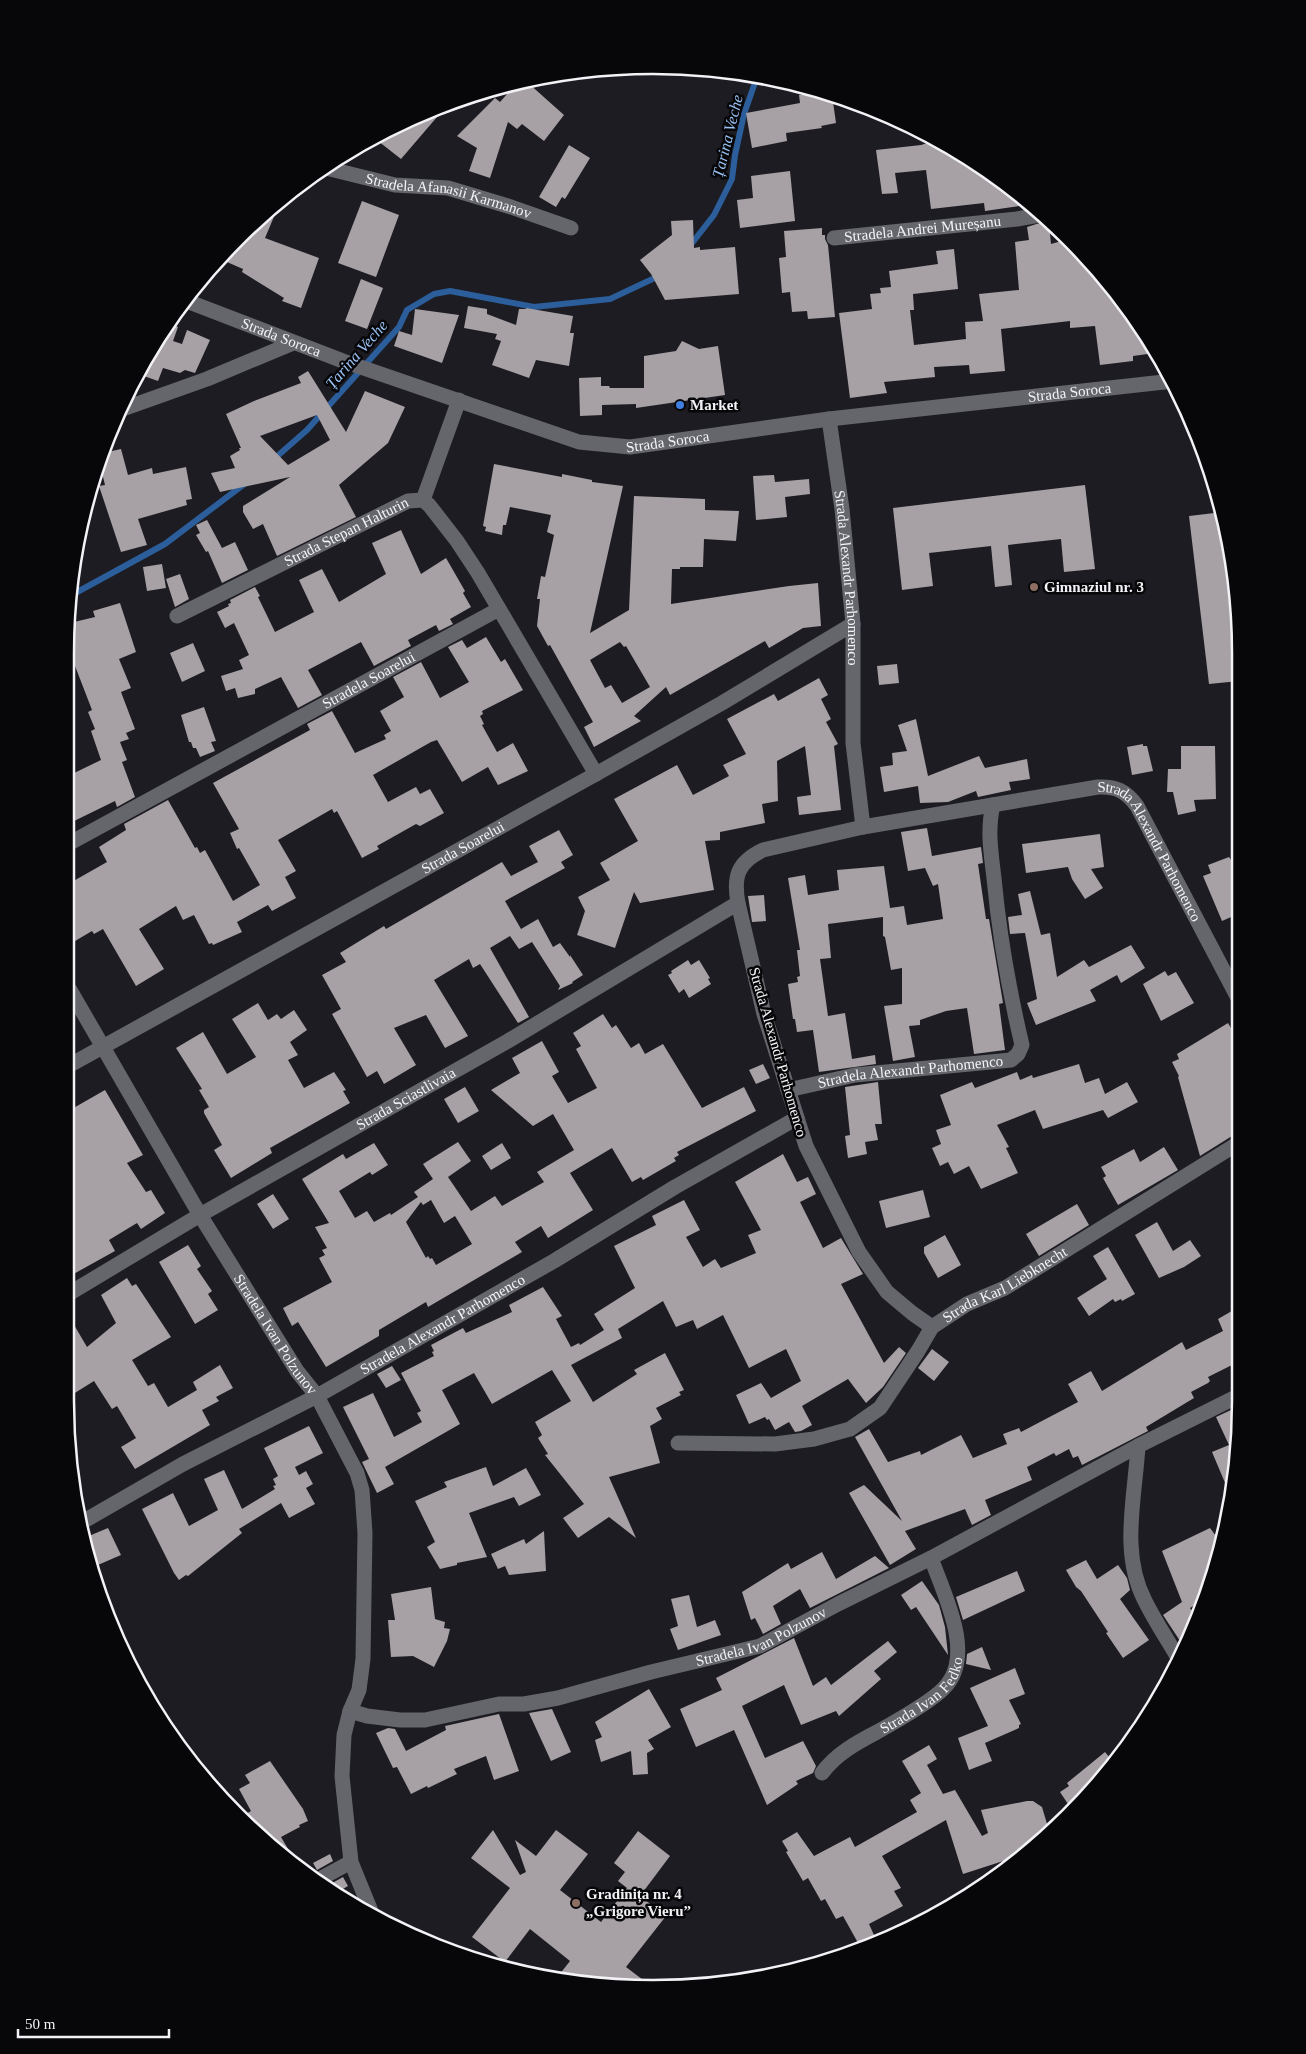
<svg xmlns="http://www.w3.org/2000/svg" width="1306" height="2054" font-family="Georgia,serif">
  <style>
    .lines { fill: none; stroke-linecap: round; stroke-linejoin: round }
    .stream { stroke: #2b5e9a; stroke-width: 6 }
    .building { fill: #a7a0a4; fill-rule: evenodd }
    .minor { stroke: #65666c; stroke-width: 15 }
    .shop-dot { fill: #3f7fe0; stroke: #070709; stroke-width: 2 }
    .education-dot { fill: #8d6e63; stroke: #070709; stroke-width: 2 }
    .labels { text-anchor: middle; stroke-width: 5; stroke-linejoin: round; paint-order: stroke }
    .street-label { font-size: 15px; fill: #f3f3f7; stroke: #070709 }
    .poi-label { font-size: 15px; font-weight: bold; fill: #f3f3f7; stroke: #070709; text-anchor: start }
    .water-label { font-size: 16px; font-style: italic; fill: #9ac3f6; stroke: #070709 }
    .rim { fill: none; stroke: #f3f3f7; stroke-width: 2.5 }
  </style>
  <rect width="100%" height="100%" fill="#1c1c22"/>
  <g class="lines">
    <path class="stream" d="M689,247L714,215L732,179L735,155L744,114L757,77
      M274,459L307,430L399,327L407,310L434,294L450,291L534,307L610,299L661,275
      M70,596L165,544L247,482"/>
  </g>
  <path class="building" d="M527,82L564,115L544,141L522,124L517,129L508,122L490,178L469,171L477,148L457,136L495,98L500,102L516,84Z
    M824,92L832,95L836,123L821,126L822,128L786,133L787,141L752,148L746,113L800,103L799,95Z
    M449,103L401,159L378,141L386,131Z
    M937,140L1011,187L1017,193L1019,206L985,211L984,203L931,209L926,170L895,173L898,193L882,194L876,150L921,145Z
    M569,145L590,158L565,199L562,197L556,207L539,197Z
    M790,171L795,221L740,228L737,200L753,198L751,176Z
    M281,200L265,238L319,258L301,308L282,301L284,298L242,272L243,269L220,259L266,211Z
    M362,201L399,215L376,277L338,263Z
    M693,220L694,248L700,247V250L735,247L739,294L665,300L651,274L640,260L672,235L671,221Z
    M1046,221L1049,224L1051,244L1065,240L1068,250H1074L1119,295L1155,353L1133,356V361L1100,365L1095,326L1070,328V321L1001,329L1005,371L970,374L969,365L934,367L935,377L884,382L887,393L850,398L839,313L872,309L870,294L881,293L880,288L891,287L889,271L938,264L936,251L954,249L958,289L913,294L914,310H910L914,345L966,339L965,322L983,321L979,294L1019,290L1015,242L1029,240L1027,227Z
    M822,228V235H825V239L828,245L835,317L808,319L807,311L792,312L790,292L782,293L779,258L786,257L784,231Z
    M361,279L383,288L367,329L345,321Z
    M468,306L487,309V314L516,325L519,309H526V308L573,316L570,333H574L569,366L536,360L529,378L492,365L501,341L495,339L497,334L464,328Z
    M415,309L459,315L442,363L394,346L399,331L412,335Z
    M170,323L178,327L173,341L182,344L187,330L210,340L195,373L185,370L180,373L163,368L158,381L141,375Z
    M682,341L699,349L718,346L725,395L636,408V404L602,405V415L580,416L579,378L601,377V386H609L610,388H644V356L676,351Z
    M308,371L346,432L365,391L405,407L388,443L339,485L356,517L277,556L263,524L253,529L243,512V506L290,477L220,492L211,473L235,468L230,456L240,450L239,448H241L226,414L254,401L301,383L298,377ZM317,415L330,440L288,465L260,436Z
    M121,449L128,475L152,468L153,474L186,467L192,499L186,500L187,505L138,519L147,545L121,552L99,486L105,485L100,465L103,453Z
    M494,464L562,477V474L592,480V482L623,486L590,633L629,610L634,496L705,499V510L739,511L736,541L704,539L703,567H680V569H672L671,604L789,586L818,583L821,626L803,628L769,648L765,641L670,695L666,687L634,716L641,721L594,747L584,727L593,722L550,645L548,646L537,626L540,599H537L541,576L545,577L554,535L547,532L551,515L510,507L506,525H503L502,535L485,531L486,527L483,526ZM620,642L624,647L626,646L650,687L622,703L611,685L605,688L590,660Z
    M774,475L775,482L809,479L810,494L785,497L787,517L756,520L753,476Z
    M1085,485L1095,569L1064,572L1061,539L1008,545L1012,585L995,587L991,546L929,553L933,586L902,590L893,508Z
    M1223,512L1240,614L1239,681L1209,684L1189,516Z
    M207,520L222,548L235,542L248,570L222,583L208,551L206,552L196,535L200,533L196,525Z
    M401,530L421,574L446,558L465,591L463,593L471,607L450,619L453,624L439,631L436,625L408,640L411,646L374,666L361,642L308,670L322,695L298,708L281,677L255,689V694L238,698L235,688L226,691L221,676L243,669L239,660L249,655L234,623L225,628L217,612L229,606L228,604L231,603L230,600L255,587L260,596L258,597L275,632L314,612L299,580L322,569L339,602L386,574L372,543Z
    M162,564L166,588L147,591L143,567Z
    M180,574L189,599L175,607L166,579Z
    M120,603L136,652L119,659L131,688L121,692L135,729L126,733L129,739L120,742L127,760L122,762L135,797L117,807L115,801L70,823V775L101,760L91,731L95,729L88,712L92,710L70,653V623L95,617L93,611Z
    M486,637L501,662L505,659L523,690L482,711L483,714L480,716L484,724L482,725L497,752L513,743L528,771L498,785L488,767L462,782L437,740L431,742L373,775L388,802L416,787L420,794L430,789L444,813L420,826L416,824L377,846L379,849L362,858L337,811L334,813L332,809L278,840L296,871L285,877L296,898L272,911L268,905L237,922L242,932L213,945L212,943L209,944L194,915L183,920L176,906L139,929L164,969L136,986L103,929L94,934L92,931L70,944V883L107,862L99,847L126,830L124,824L168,800L195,848L197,847L200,853L205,850L233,901L260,885L239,848L237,849L230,833L239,829L213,783L310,730L307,724L332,711L355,753L386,739L384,735L391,731L380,711L404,697L393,677L421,662L440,698L469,682L448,647L462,640L467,648Z
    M193,643L205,671L182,682L170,653Z
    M897,664L899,683L879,685L877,666Z
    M819,678L828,695L821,699L831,719L826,722L838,744L834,746L841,810L799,815L797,797L811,795L805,746L777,761L778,801L762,804L765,823L720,832V840L705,841L714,890L640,903L634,892L615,948L577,935L585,911L578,897L610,880L600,863L638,841L614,799L677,765L693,795L729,776L723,765L746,754L727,719L774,694L778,701Z
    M204,707L216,741L211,742L215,751L200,757L196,748H193L191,742H189L181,715Z
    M916,719L928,776L979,756L985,768L1027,759L1030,779L1009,782L1011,790L978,797L976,791L948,802L920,803L918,786L884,792L880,767L893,765L892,753L907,751L898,725Z
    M1143,744V746H1147L1153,771L1132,775L1127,747Z
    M1181,746H1215L1216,799L1194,800L1196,811L1178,815L1173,792H1167L1168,769H1181Z
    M927,828L932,856L981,847L983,863L978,864L986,919H989L1003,1003L999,1004L1005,1050L974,1054L967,1008L946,1011L920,1020V1025L909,1026L915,1057L893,1061L884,1006L902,1004V968L891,970L885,937L883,936V917L828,924L831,958L820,959L828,1016L845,1013L852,1059L875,1055L876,1064L819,1072L813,1030L797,1032L795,1019H793L788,984L798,982L797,977L800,976L797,950H800L788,878L805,875L808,895L839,890L837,870L884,866L890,908L904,906L907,925L943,919L938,884L933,886L925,868L908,871L901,832Z
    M559,830L573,855L561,862L565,868L505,901L521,929L538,919L553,947L560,943L570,957V955L583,975L572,982L573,983L558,990L560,986L532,942L519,949L510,936L490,948L529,1017L518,1023L480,964L473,968L469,959L434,980L468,1036L445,1048L426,1015L394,1028L416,1065L384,1084L377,1071L367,1077L332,1014L341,1009L322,975L346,962L340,953L384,926L386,929L502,862L511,876L538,862L529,846Z
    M1100,834L1104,867L1091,869L1103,888L1085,899L1072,879L1068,867L1026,873L1022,844Z
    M1229,857L1231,860L1239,857L1238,914L1222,921L1203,876L1211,873L1208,865Z
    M1030,891L1041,935L1050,933L1057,977L1084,960L1089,967L1131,945L1145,968L1121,983L1117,975L1090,990L1096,1001L1036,1025L1027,1003L1037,999L1025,933L1010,934L1008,917L1022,915L1018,894Z
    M764,895L766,921L752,922L748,896Z
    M688,960L691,965L699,960L710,978L708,979L711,984L689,998L684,989L679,993L668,975L672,973L671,971Z
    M1165,971L1168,976L1176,972L1194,1003L1161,1021L1143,984Z
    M258,1003L268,1020L277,1014L281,1019L294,1010L307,1030L290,1042L298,1055L288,1060L304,1088L334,1072L346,1090L343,1091L350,1103L270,1148L272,1153L231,1178L214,1150L222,1145L204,1113V1110L209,1107L199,1090L202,1089L176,1048L203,1032L227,1074L256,1057L232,1019Z
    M603,1014L612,1028L616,1025L631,1048L639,1043L645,1054L663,1044L702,1108L744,1087L756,1111L677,1152L679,1155L674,1158L676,1161L643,1180L641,1177L632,1182L612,1148L570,1173L593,1210L548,1238L541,1226L515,1242L522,1252L428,1307L426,1302L379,1330V1336L326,1367L298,1322L292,1326L283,1308L332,1282L319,1258L325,1255L322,1250L327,1248L315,1227L329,1223L302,1179L343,1154L346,1159L374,1143L388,1165L372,1175L370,1172L339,1191L355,1218L367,1211L374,1222L390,1213L391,1215L418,1197L414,1192L433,1179L423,1164L458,1142L471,1161L448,1177L471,1211L495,1196L502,1206L544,1182L537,1172L574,1150L553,1114L533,1126L491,1090L520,1073L512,1058L542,1041L559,1072L552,1076L568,1103L597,1088L576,1049L581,1046L573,1033ZM431,1200L444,1223L455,1216L472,1244L436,1265L432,1258L430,1259L428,1256L426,1258L406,1222L421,1202L423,1205Z
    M1228,1023L1238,1040L1237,1135L1232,1136L1200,1156L1178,1077L1179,1076L1172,1062L1179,1059L1177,1054Z
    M763,1064L770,1078L756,1084L749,1070Z
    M1079,1064L1085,1083L1099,1078L1105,1094L1127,1082L1138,1102L1108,1118L1103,1110L1043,1129L1035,1110L997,1125L1009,1147L1006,1148L1018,1173L981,1189L969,1166L954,1174L948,1162L940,1166L932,1148L941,1144L936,1130L951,1125L940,1095L972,1082L975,1088L1017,1072L1020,1080L1032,1075L1033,1078Z
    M878,1082L882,1124H875L878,1140L865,1142L867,1154L848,1158L845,1136L850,1135L845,1087Z
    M465,1087L479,1111L458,1123L444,1099Z
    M105,1090L143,1155L127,1163L146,1192L151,1190L165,1213L141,1229L137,1223L109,1240L115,1251L70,1276V1110Z
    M502,1143L511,1158L491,1170L482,1156Z
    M1164,1147L1178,1170L1118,1205L1103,1178L1106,1176L1101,1167L1134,1149L1140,1162Z
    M783,1154L797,1182L808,1177L816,1194L800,1202L823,1248L841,1238L863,1274L841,1284L884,1363L899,1347L906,1353L883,1387L866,1403L848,1379L802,1406L812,1425L801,1431L795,1432L789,1422L775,1430L769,1419L767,1420L765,1417L749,1424L736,1395L761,1383L771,1398L801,1381L786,1349L749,1368L723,1315L697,1329L693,1320L676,1327L663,1301L618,1329L622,1338L571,1365L593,1402L637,1374L634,1370L665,1353L684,1390L679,1392L681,1395L656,1408L662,1419L650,1426L660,1463L609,1477L636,1538L609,1517L578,1538L563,1518L584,1504L545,1455L548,1454L538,1438L542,1435L535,1422L571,1401L552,1370L492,1404L474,1373L442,1390L460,1424L385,1467L394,1484L377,1493L362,1462L369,1459L343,1407L373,1393L394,1437L422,1422L417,1413L421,1411L401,1373L434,1356L432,1352L434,1351L431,1345L463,1328L466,1333L512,1312L509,1305L543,1287L562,1316L556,1319L571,1347L579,1343L580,1345L604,1330L594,1314L635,1288L614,1246L656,1225L652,1216L684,1200L700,1230L686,1237L703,1267L715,1259L721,1268L756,1253L748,1235L761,1230L735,1182Z
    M923,1190L930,1217L886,1228L879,1201Z
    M273,1194L289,1219L273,1229L257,1204Z
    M1077,1204L1089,1225L1039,1256L1026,1234Z
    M1157,1222L1173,1251L1190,1240L1201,1256L1184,1267L1159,1278L1135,1235Z
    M945,1235L961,1265L938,1278L924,1253V1247Z
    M188,1245L201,1266L197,1269L212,1291L208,1294L218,1310L195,1324L159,1262Z
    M1108,1247L1135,1294L1122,1301L1121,1299L1115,1302L1113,1299L1089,1316L1077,1298L1107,1279L1093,1256Z
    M127,1278L132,1286L136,1284L171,1337L132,1360L148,1386L154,1383L168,1407L197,1390L193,1382L220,1365L233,1388L216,1397L219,1401L202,1410L210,1425L135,1469L121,1447L136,1438L117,1406L112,1409L94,1381L70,1396V1318L87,1347L116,1323L101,1295Z
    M1237,1308L1236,1363L1208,1377L1210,1381L1208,1383L1191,1392L1194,1398L1146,1427L1148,1431L1082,1465L1078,1456L1073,1458L1069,1449L1056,1456L1054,1453L1027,1467L1032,1480L985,1500L991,1515L972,1525L965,1509L905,1531L916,1549L890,1565L849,1493L864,1485L902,1521L855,1437L869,1429L888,1462L920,1451L921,1455L961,1435L973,1458L1007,1444L1003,1434L1019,1428L1021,1432L1078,1402L1068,1384L1091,1371L1102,1391L1182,1342L1186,1350L1223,1331L1218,1319Z
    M932,1349L949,1362L934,1381L918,1368Z
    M392,1366L401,1380L386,1388L377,1374Z
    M1231,1410L1236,1422V1477L1231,1497L1212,1452L1229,1445L1216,1417Z
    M309,1426L323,1453L295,1467L299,1475L306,1471L313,1484L306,1488L315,1504L289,1518L281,1503L239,1529L242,1533L188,1576L186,1575L179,1580L174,1573L142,1509L173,1493L189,1526L218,1510L204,1479L224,1470L242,1509L275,1489L273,1486L276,1485L273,1479L278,1476L264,1448Z
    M486,1467L493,1486L526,1468L541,1495L519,1506L514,1497L469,1513L487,1557L457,1563V1565L440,1569L427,1547L435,1542L415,1501L447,1487L444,1482Z
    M108,1528L121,1555L91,1568L84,1538Z
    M1210,1528L1219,1540L1203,1600L1190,1608L1198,1619L1184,1647L1163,1615L1182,1602L1162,1551Z
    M544,1531L546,1571L509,1575L505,1566L498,1569L491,1554L524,1539L526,1544Z
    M822,1552L836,1579L875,1556L889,1568L810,1608L800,1589L773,1606L781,1624L763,1634L755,1618L751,1620L742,1592L788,1563L791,1569Z
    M1086,1560L1097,1579L1118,1565L1127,1578L1130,1590L1120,1599L1149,1640L1123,1658L1106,1633L1108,1632L1081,1591L1076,1587L1066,1570Z
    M1017,1571L1025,1591L963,1620L956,1597Z
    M922,1581L939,1605L945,1627L948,1655L916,1607L911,1610L901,1595Z
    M431,1587L435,1619L445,1622L444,1628L450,1629L447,1641L434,1667L413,1656L391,1657L388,1620H395L391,1594Z
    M689,1595L697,1627L715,1620L721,1635L678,1650L670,1629L678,1626L671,1599Z
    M794,1638L813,1686L826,1677L831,1685L888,1641L897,1652L874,1671L881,1679L839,1716L836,1711L801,1725L784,1685L742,1706L765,1758L803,1741L816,1766L813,1773L796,1781L798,1784L767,1805L734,1730L696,1747L680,1709L722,1690L716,1678Z
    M982,1647L991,1670L966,1664L967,1654Z
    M1015,1668L1025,1694L1009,1700L1021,1724L1019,1725V1728L985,1743L992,1761L969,1770L958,1738L988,1726L970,1688Z
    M649,1689L671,1727L648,1740L654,1749L647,1753L648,1774L633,1775L631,1751L601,1762L595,1740L602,1737L595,1722Z
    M552,1709L571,1752L551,1761L529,1713Z
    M499,1714L519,1771L494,1780L486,1756L454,1769L457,1774L428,1788L427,1786L411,1794L397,1767L393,1768L376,1733L388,1728L395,1729L406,1751L446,1730L445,1726Z
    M929,1745L937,1759L927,1765L943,1794L955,1790L982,1836L988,1833L981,1810L1027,1801H1033L1042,1807L1050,1834L1028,1853L963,1874L946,1820L882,1856L901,1888L894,1891L903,1906L869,1924L878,1944L862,1950L843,1916L836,1919L825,1899L821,1901L808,1878L803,1881L786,1852L788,1851L782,1841L797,1832L814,1856L850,1837L855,1847L917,1812L910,1800L921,1793L902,1761Z
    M1105,1752L1115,1764L1072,1810L1060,1792L1069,1786L1067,1783Z
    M270,1761L303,1809L308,1821L299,1825L300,1827L296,1829L281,1837L298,1866L295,1868L239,1818L251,1811L239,1789L250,1783L245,1775Z
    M493,1830L520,1875L526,1872L515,1840L536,1856L556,1830L588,1854L560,1890L601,1922L627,1888L618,1881L625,1872L614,1863L638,1831L670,1856L640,1896L666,1916L626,1967L655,1989L556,1979L570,1961L530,1929L505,1962L472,1937L510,1888L471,1858Z
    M330,1854L333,1861L317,1870L313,1863Z
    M343,1877L348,1886L336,1893L328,1888L327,1886Z"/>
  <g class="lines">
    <g class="minor">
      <path id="s1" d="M326,168L395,185L448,188L511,207L571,228"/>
      <path id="s2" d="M834,238L1017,219L1039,215"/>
      <path id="s3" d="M184,300L343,361L579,442L630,447L829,419L1173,381"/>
      <path d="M120,410L207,379L293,343"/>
      <path id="s4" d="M829,419L842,509L853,624V743L863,827"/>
      <path d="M423,500L459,400"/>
      <path id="s5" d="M177,616L408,501L423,500L429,505L457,541L478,573L596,774"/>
      <path id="s6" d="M70,843L499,609"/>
      <path id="s7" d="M70,990L200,1215L297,1371L317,1396L357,1473L362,1490L365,1533L363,1659L359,1690L350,1711L344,1735L342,1776L351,1862L373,1916"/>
      <path id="s8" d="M70,1065L596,774L722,703L853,624"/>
      <path id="s9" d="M788,1090L855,1075L1011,1060L1018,1054L1022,1045C1009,990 999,933 994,878C991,853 987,830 993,805"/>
      <path id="s10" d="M70,1293L200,1215L508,1041L738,903"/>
      <path id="s11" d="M932,1327L912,1313L887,1292L859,1252L806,1146L764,1014L738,903C733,876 738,862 763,850L863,827L1098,787C1116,786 1126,791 1137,806L1238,998"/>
      <path id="s12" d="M678,1443L775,1444L814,1439L850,1429L880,1408L918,1351L932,1327L967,1304L1005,1288L1237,1144"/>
      <path d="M1138,1446C1135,1498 1120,1553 1145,1601C1155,1621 1167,1639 1178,1658"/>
      <path id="s13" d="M84,1521L183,1464L317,1396L554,1261L675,1187L797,1118"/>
      <path id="s14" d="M350,1711L367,1716L400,1720H425L499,1704H524L558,1698L651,1672L760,1646L838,1604L931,1558L1138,1446L1236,1397"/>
      <path id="s15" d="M822,1773C836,1754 856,1743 877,1732C895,1722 931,1702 944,1688C976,1656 944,1594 931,1558"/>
      <path d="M316,1881L351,1862"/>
    </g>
  </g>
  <circle class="shop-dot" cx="680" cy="405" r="5"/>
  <g class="education-dot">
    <circle cx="1034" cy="587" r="5"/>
    <circle cx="576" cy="1903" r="5"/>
  </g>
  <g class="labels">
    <g class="street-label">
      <text dy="5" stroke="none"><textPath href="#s1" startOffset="126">Stradela Afanasii Karmanov</textPath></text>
      <text dy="5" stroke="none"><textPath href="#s2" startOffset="89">Stradela Andrei Mureșanu</textPath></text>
      <text dy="5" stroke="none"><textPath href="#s3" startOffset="104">Strada Soroca</textPath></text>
      <text dy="5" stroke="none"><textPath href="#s3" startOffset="914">Strada Soroca</textPath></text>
      <text dy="5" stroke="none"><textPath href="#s3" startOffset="509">Strada Soroca</textPath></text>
      <text dy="5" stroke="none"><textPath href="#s5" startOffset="189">Strada Stepan Halturin</textPath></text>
      <text dy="5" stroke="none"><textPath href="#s4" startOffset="160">Strada Alexandr Parhomenco</textPath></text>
      <text dy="5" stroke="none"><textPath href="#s6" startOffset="340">Stradela Soarelui</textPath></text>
      <text dy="5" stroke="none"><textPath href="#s8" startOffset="449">Strada Soarelui</textPath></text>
      <text dy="5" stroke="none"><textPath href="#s11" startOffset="970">Strada Alexandr Parhomenco</textPath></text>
      <text transform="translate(778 1052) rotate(74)" y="5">Strada Alexandr Parhomenco</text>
      <text dy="5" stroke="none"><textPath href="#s9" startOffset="124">Stradela Alexandr Parhomenco</textPath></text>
      <text dy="5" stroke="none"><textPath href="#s10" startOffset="388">Strada Sciastlivaia</textPath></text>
      <text dy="5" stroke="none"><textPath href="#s12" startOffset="391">Strada Karl Liebknecht</textPath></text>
      <text dy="5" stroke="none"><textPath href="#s13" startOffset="409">Stradela Alexandr Parhomenco</textPath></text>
      <text dy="5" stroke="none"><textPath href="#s7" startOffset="401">Stradela Ivan Polzunov</textPath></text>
      <text dy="5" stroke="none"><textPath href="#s14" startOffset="424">Stradela Ivan Polzunov</textPath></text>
      <text dy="5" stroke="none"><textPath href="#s15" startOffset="129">Strada Ivan Fedko</textPath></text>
    </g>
    <g class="poi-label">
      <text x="690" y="410">Market</text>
      <text x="1044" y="592">Gimnaziul nr. 3</text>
      <text x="586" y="1899">Gradinița nr. 4<tspan x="586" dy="17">„Grigore Vieru”</tspan></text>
    </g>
    <g class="water-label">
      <text transform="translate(727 136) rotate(-76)" y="6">Țarina Veche</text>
      <text transform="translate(356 354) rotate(-49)" y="6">Țarina Veche</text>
    </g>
  </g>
  <path d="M0 0H1306V2054H0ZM653 74H653A579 579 0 0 1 1232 653V1401A579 579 0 0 1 653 1980H653A579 579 0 0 1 74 1401V653A579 579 0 0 1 653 74Z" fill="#070709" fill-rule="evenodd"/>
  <path class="rim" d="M653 74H653A579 579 0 0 1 1232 653V1401A579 579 0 0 1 653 1980H653A579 579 0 0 1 74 1401V653A579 579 0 0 1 653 74Z"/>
  <path d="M18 2029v8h151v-8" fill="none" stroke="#f3f3f7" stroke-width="2.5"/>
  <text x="25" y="2029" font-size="15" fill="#f3f3f7" stroke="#070709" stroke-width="4" paint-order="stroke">50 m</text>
</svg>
